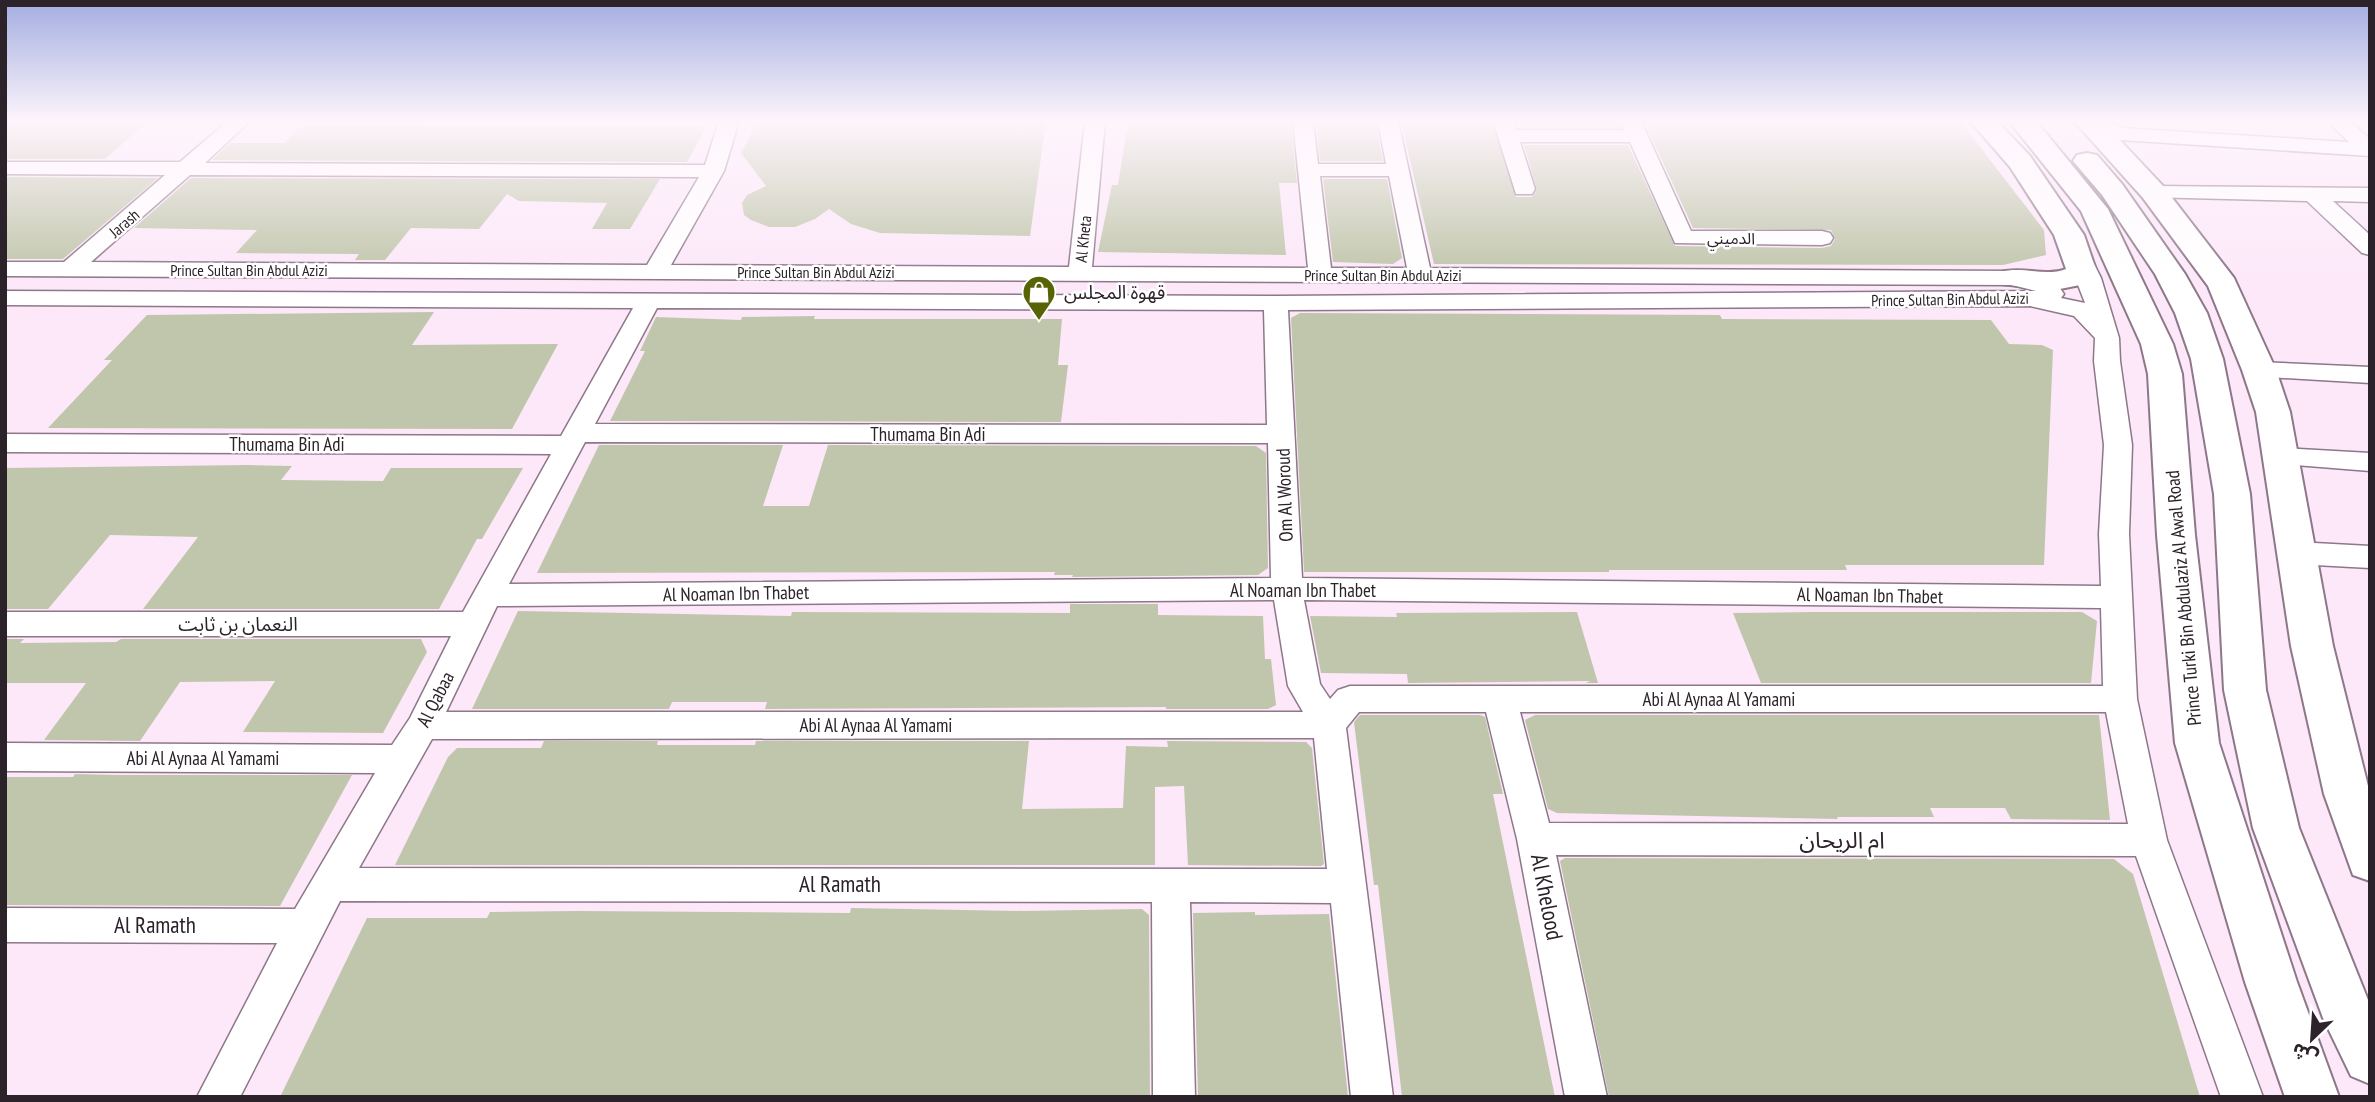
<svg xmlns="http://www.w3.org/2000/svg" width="2375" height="1102" font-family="'PT Sans Narrow','Noto Sans Arabic',sans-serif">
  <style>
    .building { fill: #c0c6ab }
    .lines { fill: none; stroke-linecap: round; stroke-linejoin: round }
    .minor-casing { stroke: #8d7789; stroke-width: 3 }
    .major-casing { stroke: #8d7789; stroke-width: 4 }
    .minor { fill: #fff; fill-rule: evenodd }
    .major { fill: #fff; fill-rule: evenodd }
    .labels { text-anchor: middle; stroke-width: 5; stroke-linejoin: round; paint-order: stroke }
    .far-street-label { font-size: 16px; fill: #2c232a; stroke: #fff }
    .poi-label { font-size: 19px; fill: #2c232a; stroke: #fff; text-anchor: start }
    .street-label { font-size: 19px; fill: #2c232a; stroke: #fff }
    .near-street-label { font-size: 23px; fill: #2c232a; stroke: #fff }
  </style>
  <rect width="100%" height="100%" fill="#fce8f9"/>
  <path class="building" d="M5,121H148L105,159H5Z
    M758,121H1046L1030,236L880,233L851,224L829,209L815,219L795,227H769L751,220L744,215L742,203L747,195L766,186L741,153Z
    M1128,121L1282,122L1291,125L1297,183H1279L1286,255L1098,252L1112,185H1118Z
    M1316,121H1375L1383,161H1320Z
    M1401,121H1491L1516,197H1532L1537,190L1524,145H1628L1675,246L1822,248L1831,246L1835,239L1831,230L1693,228L1644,121H1960L2044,230L2046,255L2003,265L1434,264Z
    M1516,121H1619L1621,127H1518Z
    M302,125L466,126H707L687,162L212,160L230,143H284Z
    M5,177L158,178L63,259H5Z
    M191,178L660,179L630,229H592L607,203L519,201L507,194L479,229L411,228L385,260H355L359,254L236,253L257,230L134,228Z
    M1323,179H1387L1402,258L1393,264L1333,262Z
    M434,312L412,345L558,344L512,429L48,428L112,360H104L147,315Z
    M1300,313L1720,315L1722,319L1991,320L2009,344L2042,345L2053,350L2044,565H1845L1847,570H1609V572H1304L1291,318Z
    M815,316L814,319H1062L1058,365H1068L1061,422L610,421L645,351H640L656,317L741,320L742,317Z
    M599,445H783L763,506H809L828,445L1256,446L1266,453L1268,568L1258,575L1072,577L1073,575H1054L1055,572L537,573Z
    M248,465L292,466L281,480L383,481L391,468H523L482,539H477L439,609H143L198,537L110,535L48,609H5V468Z
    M1070,604H1158V615L1263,616L1265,659H1271L1276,705L1268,709H1166V707L765,709L767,702H672L669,709H472L518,611L791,616L792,612L1070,613Z
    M1577,612L1598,683H1586L1590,681L1408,683L1407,674L1321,673L1310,616L1397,617L1396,613Z
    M1814,612H2082L2097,621L2091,683H1761L1733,613Z
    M5,639H24L20,643L116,642L121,639H421L427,652L383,733L243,732L275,681L180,682L140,741L44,740L86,683H5Z
    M1360,715H1480L1485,717L1503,794H1493L1555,1097H1402L1378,885H1374L1354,722Z
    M1535,715H2099L2110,820L2011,819L2005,808H1930L1934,817H1837L1838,819L1557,813L1548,809L1525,720Z
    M544,741H658L657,745H755L756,741H1029L1022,809L1123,808L1126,746L1168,747L1167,741L1306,742L1312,748L1324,864L1321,866L1188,865L1184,786L1155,787V865H395L448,757L457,748H541Z
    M75,774L117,775H352L280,906L5,905V777H73Z
    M1565,858L2114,859L2133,874L2200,1097H1609L1560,861Z
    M851,908L1024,911L1142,909L1149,915L1150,1097H280L367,918H487L490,912L577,911L850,913Z
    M1255,912V915L1329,914L1348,1097H1198L1193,913Z"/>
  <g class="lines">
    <defs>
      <path id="minor" d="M228,121H250L205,163L705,165L719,121H739L724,171L671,265L1069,267L1085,121H1105L1092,267L1308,268L1293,121H1313L1318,164H1386L1378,121H1398L1430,268L2012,271L2055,281L2064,294L2061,298L2085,303L2061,241L2064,236H2080L2101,278L2119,338L2120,361L2132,445L2129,534L2137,699L2167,840L2263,1097H2221L2136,856L1556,855L1607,1097H1565L1517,839L1486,712H1359L1346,728L1393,1097H1351L1331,903L1190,902L1195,1097H1153L1152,902L340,901L240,1097H197L277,943L5,942V908L295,909L375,773L5,771V743L392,745L410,718L451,636H5V612H463L551,454L5,452V434L561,436L633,308L5,305V291L1276,296L2036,291L2012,285L5,276V262H64L165,175L5,174V162H180ZM190,175L699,177L647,265L91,262ZM1320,176H1389L1407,268H1331ZM2030,306L2074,316L2095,338L2094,361L2104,445L2099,534L2101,586L1302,578L1288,310ZM657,308L1264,310L1267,425L595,424ZM585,442L1268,443L1271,578L509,584ZM1274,600L1288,686L1303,712H446L497,606ZM1304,600L2101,608L2103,686H1350L1338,690L1330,699L1320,684ZM1520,712H2106L2128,824L1549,823ZM1314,738L1327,869L359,868L432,739Z
        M1493,121H1513L1516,130H1625L1621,121H1641L1691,231H1822L1830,233L1833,238L1830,243L1822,245L1675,243L1630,142H1520L1535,189L1532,194H1516Z
        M2077,121H2106L2123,128L2349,142L2327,121H2349L2370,139V156L2120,140L2080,125Z
        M2153,186L2370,188V202L2333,201L2370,235V255L2362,253L2307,201L2145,197L2142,192L2145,187Z
        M2259,362L2370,367V383L2250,376L2246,370L2250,364Z
        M2280,448L2370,453V471L2270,463L2266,457L2270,451Z
        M2296,542L2370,546V568L2296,564L2285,560L2281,553L2285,546Z"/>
      <path id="major" d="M1970,121H1997L2030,156L2084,235L2096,270L2085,284L2055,290L2001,284L1997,278L2001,272C2022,266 2046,277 2066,269L2054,235L2010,167Z
        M2009,121H2036L2108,209L2173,344L2182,374L2195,535L2219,743L2297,982L2339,1097H2285L2245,982L2175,743L2157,535L2148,374L2141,344L2081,211Z
        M2074,121H2102L2163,186L2234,278L2276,370L2290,412L2333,646L2370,794V881L2353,875L2324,794L2291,646L2256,412L2242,370L2208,286L2143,198Z
        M2087,153L2097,155L2122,184L2185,274L2207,313L2223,359L2250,494L2266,690L2299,828L2370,1005V1084L2351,1076L2323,1018L2253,828L2224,690L2214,494L2191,359L2175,313L2155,274L2102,195L2073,161L2077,155Z"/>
    </defs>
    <use href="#minor" class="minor-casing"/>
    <use href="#major" class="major-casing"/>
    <use href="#minor" class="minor"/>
    <use href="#major" class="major"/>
  </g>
  <linearGradient id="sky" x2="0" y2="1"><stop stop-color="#a3ade0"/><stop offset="0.44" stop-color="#fef5fc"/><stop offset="1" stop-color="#fef5fc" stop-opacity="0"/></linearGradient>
  <rect width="2375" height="276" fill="url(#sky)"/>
  <defs>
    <symbol id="shop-pin" viewBox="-11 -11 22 30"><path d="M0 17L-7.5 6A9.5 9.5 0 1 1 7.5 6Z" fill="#576305" stroke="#fff"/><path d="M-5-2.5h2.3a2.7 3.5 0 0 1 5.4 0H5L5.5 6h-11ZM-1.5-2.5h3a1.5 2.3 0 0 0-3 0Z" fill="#fff"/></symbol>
  </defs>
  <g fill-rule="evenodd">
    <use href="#shop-pin" x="1020" y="273" width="38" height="52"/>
  </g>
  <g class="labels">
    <g class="far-street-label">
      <text transform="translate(124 223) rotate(-41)" y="6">Jarash</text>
      <text x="1731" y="244">الدميني</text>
      <text transform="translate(1083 239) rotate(-84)" y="6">Al Kheta</text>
      <text x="249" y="276">Prince Sultan Bin Abdul Azizi</text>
      <text x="816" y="278">Prince Sultan Bin Abdul Azizi</text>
      <text x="1383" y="281">Prince Sultan Bin Abdul Azizi</text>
      <text transform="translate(1950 299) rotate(-1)" y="6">Prince Sultan Bin Abdul Azizi</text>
    </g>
    <g class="poi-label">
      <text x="1064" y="299">قهوة المجلس</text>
    </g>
    <g class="street-label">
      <text x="928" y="441">Thumama Bin Adi</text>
      <text x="287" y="451">Thumama Bin Adi</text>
      <text transform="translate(1284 495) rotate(-92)" y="7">Om Al Woroud</text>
      <text x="1303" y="597">Al Noaman Ibn Thabet</text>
      <text transform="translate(736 593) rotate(-1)" y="7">Al Noaman Ibn Thabet</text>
      <text transform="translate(1870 595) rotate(1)" y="7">Al Noaman Ibn Thabet</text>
      <text transform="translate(2183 598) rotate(-95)" y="7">Prince Turki Bin Abdulaziz Al Awal Road</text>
      <text x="238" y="631">النعمان بن ثابت</text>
      <text transform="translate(435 699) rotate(-63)" y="7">Al Qabaa</text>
      <text x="1719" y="706">Abi Al Aynaa Al Yamami</text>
      <text x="876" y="732">Abi Al Aynaa Al Yamami</text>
      <text x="203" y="765">Abi Al Aynaa Al Yamami</text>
    </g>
    <g class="near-street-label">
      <text x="1842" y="848">ام الريحان</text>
      <text x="840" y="892">Al Ramath</text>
      <text transform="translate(1547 897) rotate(79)" y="8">Al Khelood</text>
      <text x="155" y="933">Al Ramath</text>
    </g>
  </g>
  <rect width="2375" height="1102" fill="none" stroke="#2c232a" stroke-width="14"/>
  <g transform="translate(2312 1039) rotate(205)" stroke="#ffffff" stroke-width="5" paint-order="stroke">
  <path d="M0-5L12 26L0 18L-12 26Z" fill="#2c232a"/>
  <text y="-10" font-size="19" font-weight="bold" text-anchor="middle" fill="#2c232a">ش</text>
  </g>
</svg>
